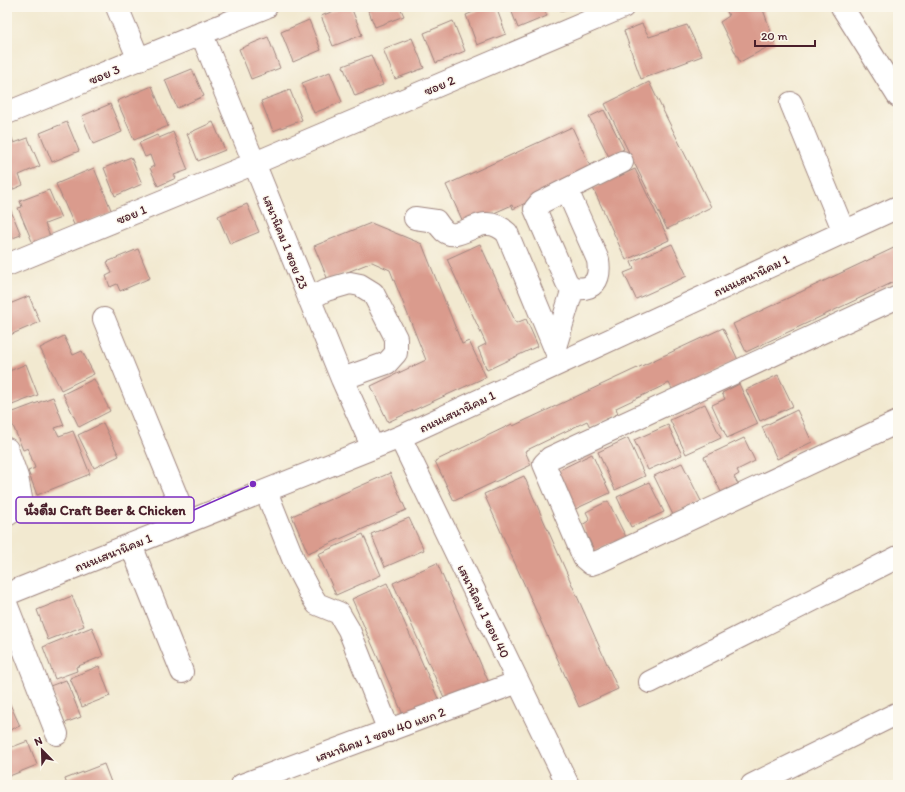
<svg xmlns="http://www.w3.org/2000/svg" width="905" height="792" font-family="Itim,'Playpen Sans Thai',sans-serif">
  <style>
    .building { fill: #da9b8d }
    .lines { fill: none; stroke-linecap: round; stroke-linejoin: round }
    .minor-casing { stroke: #9e847e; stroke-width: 24 }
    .minor { stroke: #fff; stroke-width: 22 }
    .labels { text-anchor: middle; stroke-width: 3; stroke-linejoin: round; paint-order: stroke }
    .street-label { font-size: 13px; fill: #4a1f2b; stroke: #fbf7ec }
    .leader { fill: none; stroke: #7b2cbf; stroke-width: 1.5 }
    .callout-dot { fill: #7b2cbf; stroke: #fbf7ec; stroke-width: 1.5 }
    .callout { fill: #fbf7ec; stroke: #7b2cbf; stroke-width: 1.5 }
    .callout-label { font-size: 14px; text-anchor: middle; font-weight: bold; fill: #4a1f2b }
  </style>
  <rect width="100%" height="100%" fill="#fbf7ec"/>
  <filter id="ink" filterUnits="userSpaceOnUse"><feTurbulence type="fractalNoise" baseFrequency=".025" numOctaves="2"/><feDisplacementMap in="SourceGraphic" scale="8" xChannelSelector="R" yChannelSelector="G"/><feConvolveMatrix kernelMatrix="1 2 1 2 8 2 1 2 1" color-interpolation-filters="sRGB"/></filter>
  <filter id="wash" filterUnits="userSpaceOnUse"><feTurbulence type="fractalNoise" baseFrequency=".012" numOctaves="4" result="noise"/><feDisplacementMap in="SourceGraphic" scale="16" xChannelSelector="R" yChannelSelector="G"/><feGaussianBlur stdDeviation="0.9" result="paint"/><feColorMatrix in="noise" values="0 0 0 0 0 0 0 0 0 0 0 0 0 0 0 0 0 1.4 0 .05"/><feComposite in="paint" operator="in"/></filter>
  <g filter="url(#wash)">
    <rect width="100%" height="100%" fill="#f2e9d0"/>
    <g id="blocks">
      <path class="building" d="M344,7H351L362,35L333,46L321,16Z
        M367,7H400L404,16L375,27Z
        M486,7H496L506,34L477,45L466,15Z
        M510,7H543L547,16L518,28Z
        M559,7H572L561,11Z
        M725,7H762L775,43L740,62L720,22L729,16Z
        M309,20L321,50L293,62L281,32Z
        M453,21L465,51L436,63L424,33Z
        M642,24L649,37L687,25L702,56L641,79L624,31Z
        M268,37L280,68L251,79L239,49Z
        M412,38L424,68L395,79L383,49Z
        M371,55L383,85L355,96L343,66Z
        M192,69L204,96L177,108L165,80Z
        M330,72L342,102L314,113L302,83Z
        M649,82L711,207L667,229L605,104Z
        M152,86L168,126L134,140L117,101Z
        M290,90L302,120L273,131L261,101Z
        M110,104L122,132L93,144L82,116Z
        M604,110L624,149L609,157L589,117Z
        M67,122L79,151L52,162L40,133Z
        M213,122L225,150L198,161L187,134Z
        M572,127L591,168L549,192L513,209L512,205L465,226L446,185Z
        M8,129L14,143L28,138L40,166L19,175L23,185L9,191L7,186Z
        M173,132L188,170L174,175L176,178L158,186L150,168L154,166L150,155L145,157L139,143L157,135L159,138Z
        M131,157L142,184L115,196L104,168Z
        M94,168L112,212L75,227L56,184Z
        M635,169L669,240L626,260L593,188Z
        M49,190L61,218L45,224L51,239L34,246L18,208L22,207L20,201Z
        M247,204L259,232L230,244L218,216Z
        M9,206L21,235L7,240V207Z
        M371,223L422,244L462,344L469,341L486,377L388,422L371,386L426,360L390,270L372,262L328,280L314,246Z
        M480,244L516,323L526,319L538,346L487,370L478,348L486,344L447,259Z
        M672,244L687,276L636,299L624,273L634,269L631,262Z
        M898,246V280L746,352L733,324Z
        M138,249L150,278L120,291L117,284L110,287L106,276L112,273L107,262Z
        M29,296L40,322L10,335L7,328V305Z
        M723,328L738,360L673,391L669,383L616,408L618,414L590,427L587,421L525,451L531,465L454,501L435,461L512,424L513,426Z
        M64,336L73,355L82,351L94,374L61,390L40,348Z
        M26,364L38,395L7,407V372Z
        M778,375L793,406L760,421L746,390Z
        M94,379L110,411L79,427L63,394Z
        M739,384L758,424L727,438L712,405L725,399L722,393Z
        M53,397L64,425L55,428L59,436L73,431L90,474L37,495L28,471L35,468L28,448L23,450L8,414Z
        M705,404L721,438L686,454L670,420Z
        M797,410L812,442L777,459L762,427Z
        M103,423L119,456L94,468L78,435Z
        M668,425L682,455L648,470L634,440Z
        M628,438L645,476L615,490L598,452Z
        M744,438L755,461L737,470L739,474L734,477L738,484L721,492L704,457Z
        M592,454L610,493L571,511L553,473Z
        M682,463L701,501L673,515L654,476Z
        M390,473L406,510L308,553L292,516Z
        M524,476L618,689L579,707L484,494Z
        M649,482L664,512L631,527L617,497Z
        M608,501L626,537L595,552L582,525L590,520L586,512Z
        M409,518L424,550L385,567L371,534Z
        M363,534L381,575L336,595L318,554Z
        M437,563L489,683L446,702L393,583Z
        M387,583L440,703L405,719L352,599Z
        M72,596L84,626L48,640L37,610Z
        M92,627L103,656L76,667L77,671L55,679L43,647Z
        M99,666L110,696L82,707L70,678Z
        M66,680L81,717L65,723L50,686Z
        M9,702L20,726L7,731V703Z
        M28,741L37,765L7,777V749Z
        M104,764L112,785H67L65,779Z"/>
    </g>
  </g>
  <g filter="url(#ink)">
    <use href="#blocks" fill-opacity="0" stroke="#9e847e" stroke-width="1"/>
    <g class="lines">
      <defs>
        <path id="minor" d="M117,7L139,60
          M842,7L898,96
          M202,35L342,379L373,448
          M791,103L844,232
          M7,113L266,7
          M567,190L598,260C601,280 594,291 573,288
          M415,218L436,221C438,224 441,228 444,231C461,245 481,208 507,233L556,351
          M7,265L255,163L623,7
          M898,297L550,458L544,464L584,558L591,564L600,561L898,422
          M309,299L326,290L350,283L360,285L373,293L396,338V353L387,363L342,379
          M104,319L187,522
          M555,347L573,288L567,283L535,209L540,203L622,162
          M400,437L568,785
          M7,449L17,477L21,498L13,511L7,515
          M266,491L296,566L310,593L317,604L339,613L349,630L389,731
          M131,545L182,672
          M7,594L400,437L898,207
          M7,606L57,734
          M650,682L898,557
          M242,785L518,682
          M752,785L898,713"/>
      </defs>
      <use href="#minor" class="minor-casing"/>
      <use href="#minor" class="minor"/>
    </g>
  </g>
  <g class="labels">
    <g class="street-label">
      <text transform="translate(104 74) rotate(-22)" y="5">ซอย 3</text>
      <text transform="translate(439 85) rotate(-23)" y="5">ซอย 2</text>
      <text transform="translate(131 214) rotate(-22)" y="5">ซอย 1</text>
      <text transform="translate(286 242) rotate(68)" y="5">เสนานิคม 1 ซอย 23</text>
      <text transform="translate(751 275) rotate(-25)" y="5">ถนนเสนานิคม 1</text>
      <text transform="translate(457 411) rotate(-25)" y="5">ถนนเสนานิคม 1</text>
      <text transform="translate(113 552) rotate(-22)" y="5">ถนนเสนานิคม 1</text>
      <text transform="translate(484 611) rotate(64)" y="5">เสนานิคม 1 ซอย 40</text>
      <text transform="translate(380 734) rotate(-20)" y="5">เสนานิคม 1 ซอย 40 แยก 2</text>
    </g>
  </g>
  <path class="leader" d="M253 484L194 510"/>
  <circle class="callout-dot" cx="253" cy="484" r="4"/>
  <rect class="callout" x="16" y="497" width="178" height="26" rx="4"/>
  <g class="callout-label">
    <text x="105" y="515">นั่งดื่ม Craft Beer &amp; Chicken</text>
  </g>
  <rect width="905" height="792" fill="none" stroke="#fbf7ec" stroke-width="24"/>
  <g transform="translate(42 750) rotate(337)" stroke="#fbf7ec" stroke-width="3" paint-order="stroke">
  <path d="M0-3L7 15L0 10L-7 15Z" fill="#4a1f2b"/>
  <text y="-6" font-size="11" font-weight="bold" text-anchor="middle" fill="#4a1f2b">N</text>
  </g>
  <path d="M755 40v6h60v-6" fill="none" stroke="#4a1f2b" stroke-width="2"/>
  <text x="761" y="40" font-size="12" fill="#4a1f2b" stroke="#fbf7ec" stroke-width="3" paint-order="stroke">20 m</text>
</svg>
